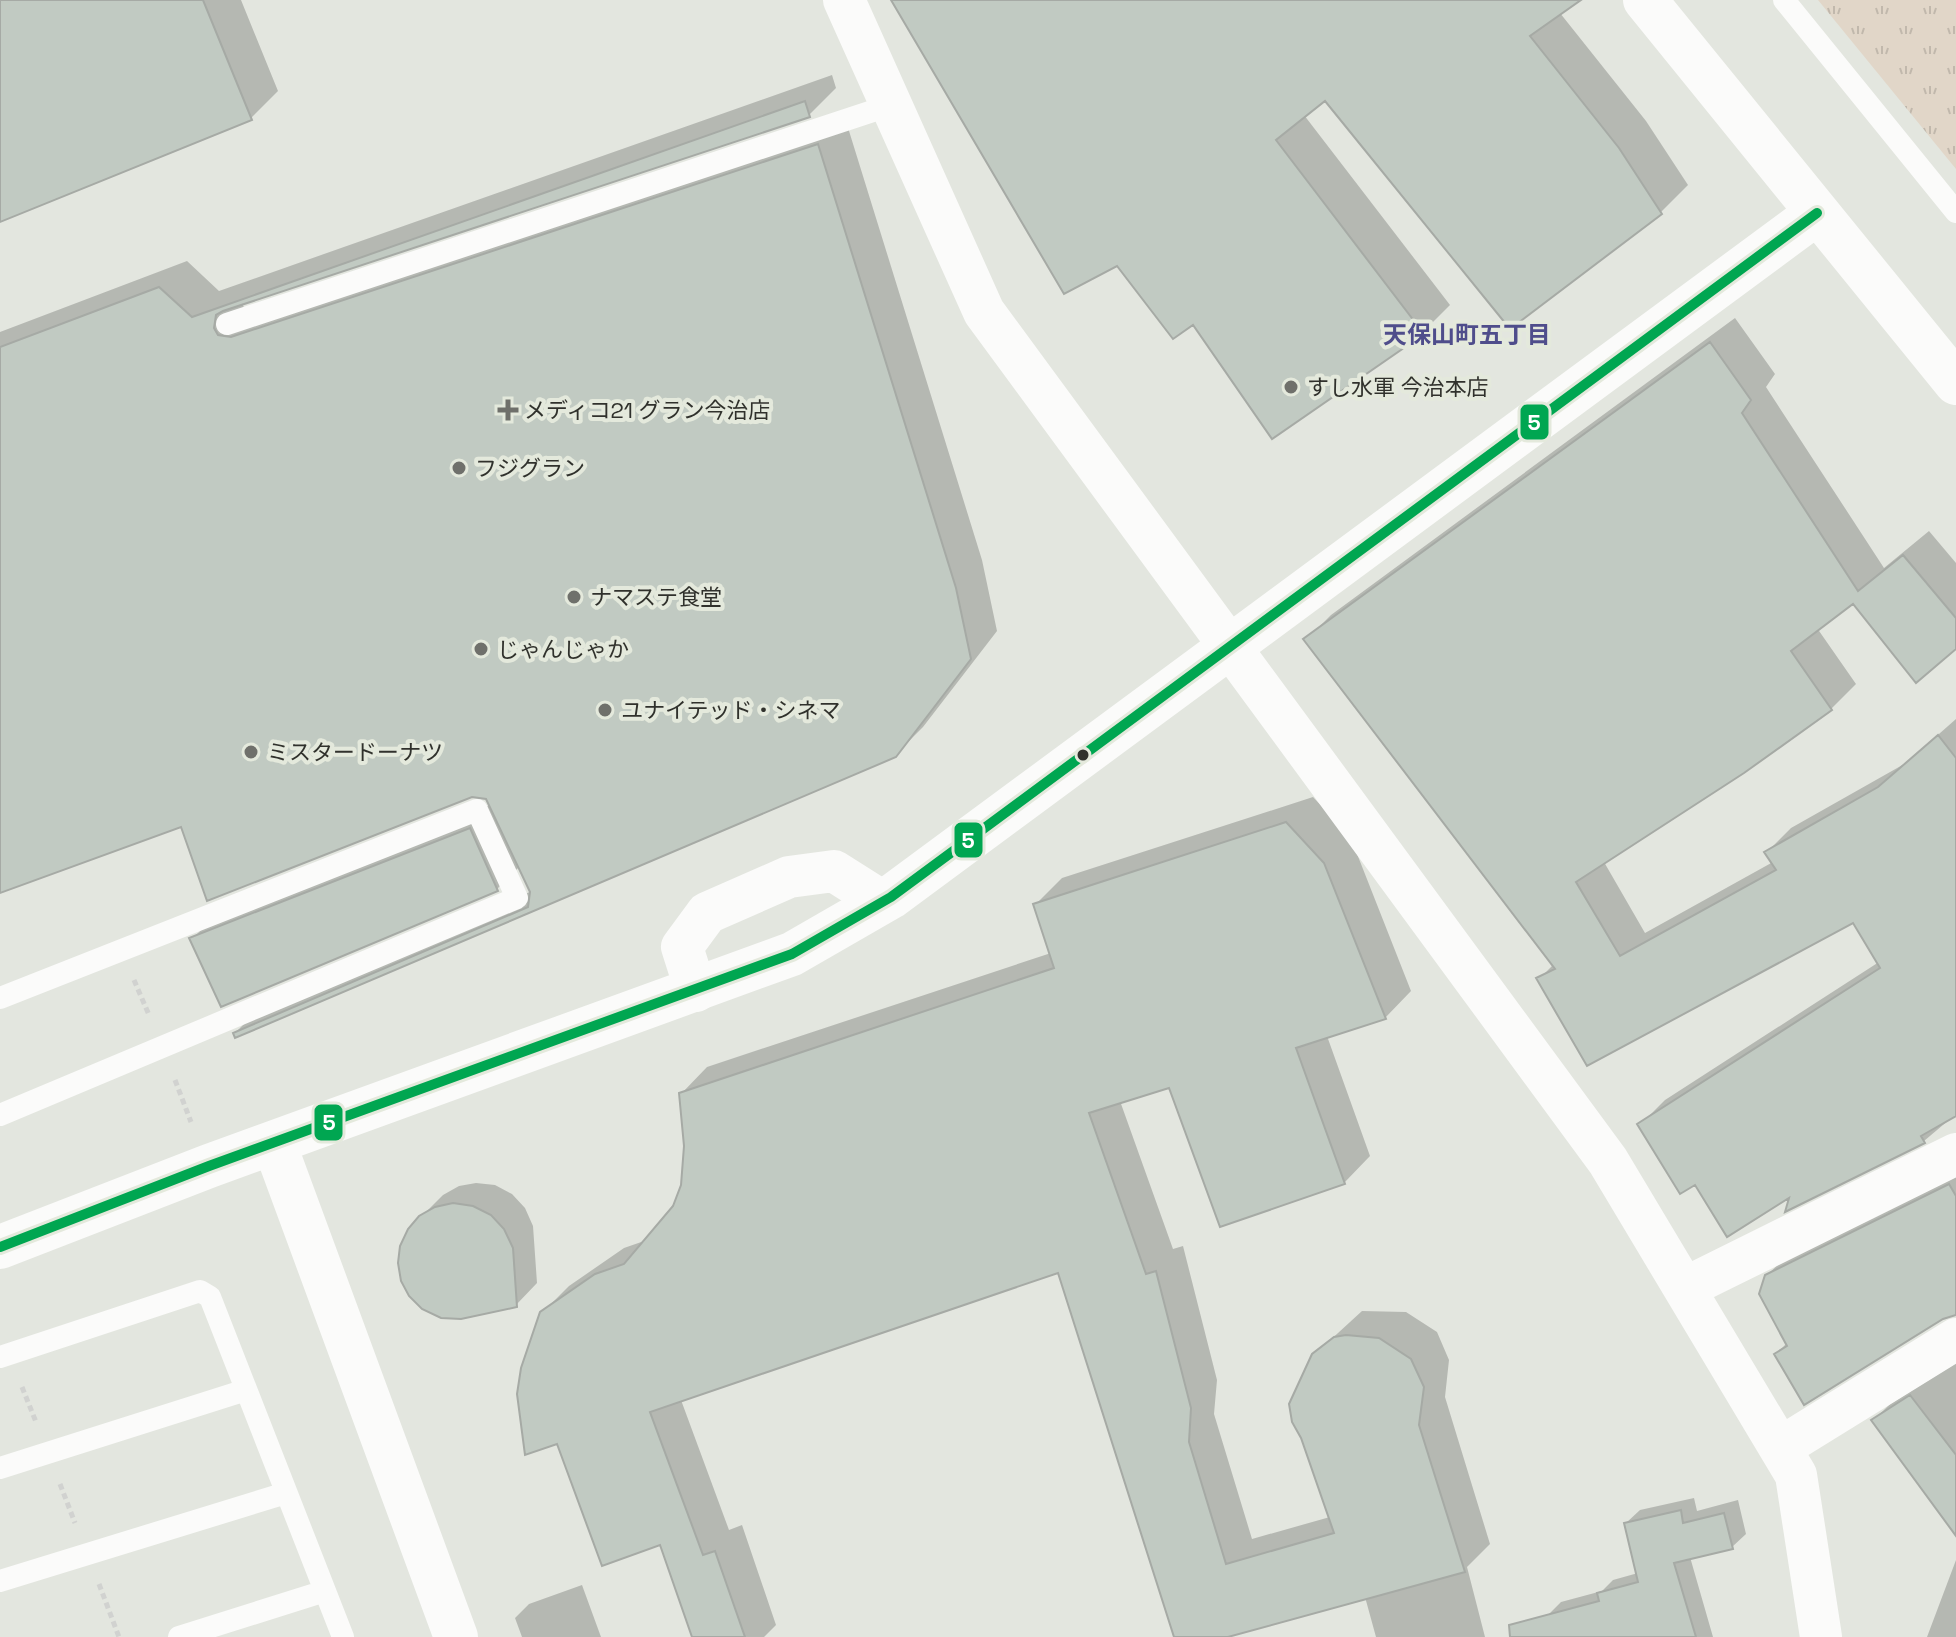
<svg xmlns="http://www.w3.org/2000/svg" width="1956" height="1637" font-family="'Space Grotesk','Noto Sans JP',sans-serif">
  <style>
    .grass { fill: url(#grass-tufts) }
    .shadow { fill: #0003 }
    .building { fill: #c1cac2; stroke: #a6aaa5; stroke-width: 2 }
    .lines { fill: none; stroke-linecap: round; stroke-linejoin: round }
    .path { stroke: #d1d2d0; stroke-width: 5; stroke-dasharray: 6 4; stroke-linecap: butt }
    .lane { stroke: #fbfbfa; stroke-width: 22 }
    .street { stroke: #fbfbfa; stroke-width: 42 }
    .secondary { stroke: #fbfbfa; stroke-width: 44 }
    .bus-1-casing { stroke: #e4e9dc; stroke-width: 16 }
    .bus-1 { stroke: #00a651; stroke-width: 10 }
    .poi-dot { fill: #6f706b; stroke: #e4e9dc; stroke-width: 3 }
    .bus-dot { fill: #30312c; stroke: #e4e9dc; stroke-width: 3 }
    .labels { text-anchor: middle; stroke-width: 8; stroke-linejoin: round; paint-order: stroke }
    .poi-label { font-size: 22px; fill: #30312c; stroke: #e4e9dc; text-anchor: start }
    .neighbourhood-label { font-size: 24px; font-weight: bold; fill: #4f4d8b; stroke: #e4e9dc }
    .line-badge { stroke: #e4e9dc; stroke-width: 3 }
    .badge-label { font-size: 22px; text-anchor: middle; font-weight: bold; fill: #fff }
  </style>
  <defs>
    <pattern id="grass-tufts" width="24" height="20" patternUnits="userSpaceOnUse" patternTransform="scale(2)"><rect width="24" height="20" fill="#e1d6c8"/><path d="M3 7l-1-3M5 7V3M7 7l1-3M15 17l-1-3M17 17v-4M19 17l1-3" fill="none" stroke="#c1b8ac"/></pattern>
  </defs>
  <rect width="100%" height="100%" fill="#e3e6df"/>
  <path class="grass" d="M1818,0H1956V169Z"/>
  <path class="shadow" d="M0,0H241L278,91L251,118L0,220Z
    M908,0H1574L1560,13L1646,121L1688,185L1661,212L1325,98L1304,115L1450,305L1423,332L1193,322Z
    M832,75L836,88L809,115L241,302L245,309L845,118L982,560L997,631L923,727L895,755L235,1033L262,1006L532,891L520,866L497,889L222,1005L192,939L219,912L493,804L480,794L182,824L0,892V332L187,261L219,291Z
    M1735,318L1775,374L1766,387L1884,568L1929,531L1956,563V647L1853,601L1817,628L1856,684L1831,709L1743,772L1604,862L1645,933L1773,862L1766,853L1791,828L1906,763L1956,719V1114L1924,1141L1792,1194L1696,1182L1640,1125L1665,1100L1879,962L1854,920L1539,979L1554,964L1306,640L1331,615Z
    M1313,797L1350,836L1411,991L1385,1018L1327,1036L1370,1156L1344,1183L1170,1086L1120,1101L1173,1249L1183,1246L1217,1380L1214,1414L1252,1539L1330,1517L1314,1355L1362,1311L1406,1312L1437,1332L1449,1360L1445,1397L1490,1544L1467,1567L1485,1637H1376L1365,1597L1220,1637H1176L1060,1270L681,1400L729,1530L742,1525L776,1625L764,1637H694L661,1542L542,1313L569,1286L624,1248L647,1240L674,1207L683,1186L686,1146L681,1094L707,1067L1051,953L1035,905L1062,878Z
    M1956,1174V1313L1776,1354L1787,1343L1766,1276L1783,1260Z
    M476,1183L495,1185L512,1194L525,1208L533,1226L537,1283L516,1305L421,1217L443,1195L459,1186Z
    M1956,1363V1501L1874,1420L1890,1404Z
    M1694,1498L1697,1511L1738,1500L1746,1534L1732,1547L1690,1557L1713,1637H1553L1547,1616L1561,1602L1602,1591L1613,1580L1638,1573L1626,1523L1640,1510Z
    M1956,1560V1637H1927Z
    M582,1585L601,1637H522L515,1618L529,1604Z"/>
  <path class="building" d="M0,0H203L252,120L0,222Z
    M891,0H1581L1530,36L1619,148L1662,214L1510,329L1325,101L1276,140L1424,334L1272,439L1193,325L1173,339L1117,266L1064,294Z
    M805,101L810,117L223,311L216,315L214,328L218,335L231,337L818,144L956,588L971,659L896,757L235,1038L233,1033L528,907L530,892L486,799L472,797L207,901L181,827L0,893V347L159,287L192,317Z
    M1710,342L1751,400L1742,413L1858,591L1903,555L1956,618V649L1916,683L1853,604L1791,651L1832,710L1744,773L1576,882L1620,956L1776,870L1764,852L1878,787L1938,735L1956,758V1116L1921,1136L1925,1143L1785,1212L1789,1198L1727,1237L1695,1185L1680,1194L1637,1124L1880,968L1853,923L1587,1066L1536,978L1555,969L1303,639Z
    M1286,822L1324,863L1386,1019L1296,1048L1345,1184L1220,1227L1169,1088L1089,1113L1146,1274L1156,1271L1191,1408L1189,1442L1226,1564L1334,1533L1301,1438L1292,1422L1289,1404L1312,1354L1334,1337L1346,1335L1379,1338L1411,1359L1424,1387L1419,1425L1465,1572L1228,1637H1174L1058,1273L650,1412L703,1555L715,1551L745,1637H692L660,1545L602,1566L557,1444L525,1455L517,1394L521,1368L540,1312L595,1274L624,1264L673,1206L681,1185L684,1146L679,1093L1054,968L1033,904Z
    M470,828L498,891L221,1007L189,938Z
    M1949,1184L1956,1196V1315L1943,1319L1804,1405L1774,1354L1787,1346L1759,1294L1765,1275Z
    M453,1203L473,1206L491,1215L504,1229L513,1248L517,1307L461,1319L441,1318L422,1309L409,1296L401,1281L398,1263L400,1246L408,1229L419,1216L435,1207Z
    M1910,1395L1956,1455V1536L1871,1420Z
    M1681,1510L1683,1523L1724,1513L1733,1549L1674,1563L1696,1637H1510L1509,1625L1599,1601L1597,1593L1638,1582L1624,1523Z"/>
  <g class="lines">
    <path class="path" d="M134,980L149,1015
      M175,1080L191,1122
      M22,1387L36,1422
      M60,1484L75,1523
      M99,1584L119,1637"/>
    <path class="lane" d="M1784,0L1956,212
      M227,324L891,105
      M0,998L477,810L517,898L0,1115
      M0,1357L200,1291L210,1297L343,1637
      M0,1468L246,1390
      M0,1581L286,1493
      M179,1637L325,1591"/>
    <path class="street" d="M844,0L984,312L1608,1161L1796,1475L1821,1637
      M696,991L682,947L707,913L789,877L834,871L883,902
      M1685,1288L1956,1154
      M1780,1448L1956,1339"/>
    <path class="secondary" d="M1645,0L1956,383
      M274,1143L456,1637
      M0,1247L209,1166L792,954L891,897L1817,213"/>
    <defs>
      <path id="bus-1" d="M0,1247L209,1166L792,954L891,897L1817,213"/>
    </defs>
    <use href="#bus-1" class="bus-1-casing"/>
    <use href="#bus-1" class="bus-1"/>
  </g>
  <g class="poi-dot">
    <circle cx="1291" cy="387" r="8"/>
    <path d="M504 398h8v8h8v8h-8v8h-8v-8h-8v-8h8z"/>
    <circle cx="459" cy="468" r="8"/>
    <circle cx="574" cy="597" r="8"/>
    <circle cx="481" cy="649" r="8"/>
    <circle cx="605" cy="710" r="8"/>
    <circle cx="251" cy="752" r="8"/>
  </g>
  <circle class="bus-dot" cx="1083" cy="755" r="7"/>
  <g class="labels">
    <g class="poi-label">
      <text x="1307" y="395">すし水軍 今治本店</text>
      <text x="524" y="418">メディコ21 グラン今治店</text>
      <text x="475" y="476">フジグラン</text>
      <text x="590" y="605">ナマステ食堂</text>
      <text x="497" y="657">じゃんじゃか</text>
      <text x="621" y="718">ユナイテッド・シネマ</text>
      <text x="267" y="760">ミスタードーナツ</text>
    </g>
    <g class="neighbourhood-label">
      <text x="1467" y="343">天保山町五丁目</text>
    </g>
  </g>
  <g class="line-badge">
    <rect x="1519" y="403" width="31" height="38" rx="8" fill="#00a651"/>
    <rect x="953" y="821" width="31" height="38" rx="8" fill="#00a651"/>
    <rect x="313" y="1103" width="31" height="39" rx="8" fill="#00a651"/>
  </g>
  <g class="badge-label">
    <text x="1534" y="430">5</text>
    <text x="968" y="848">5</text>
    <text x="329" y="1130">5</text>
  </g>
</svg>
